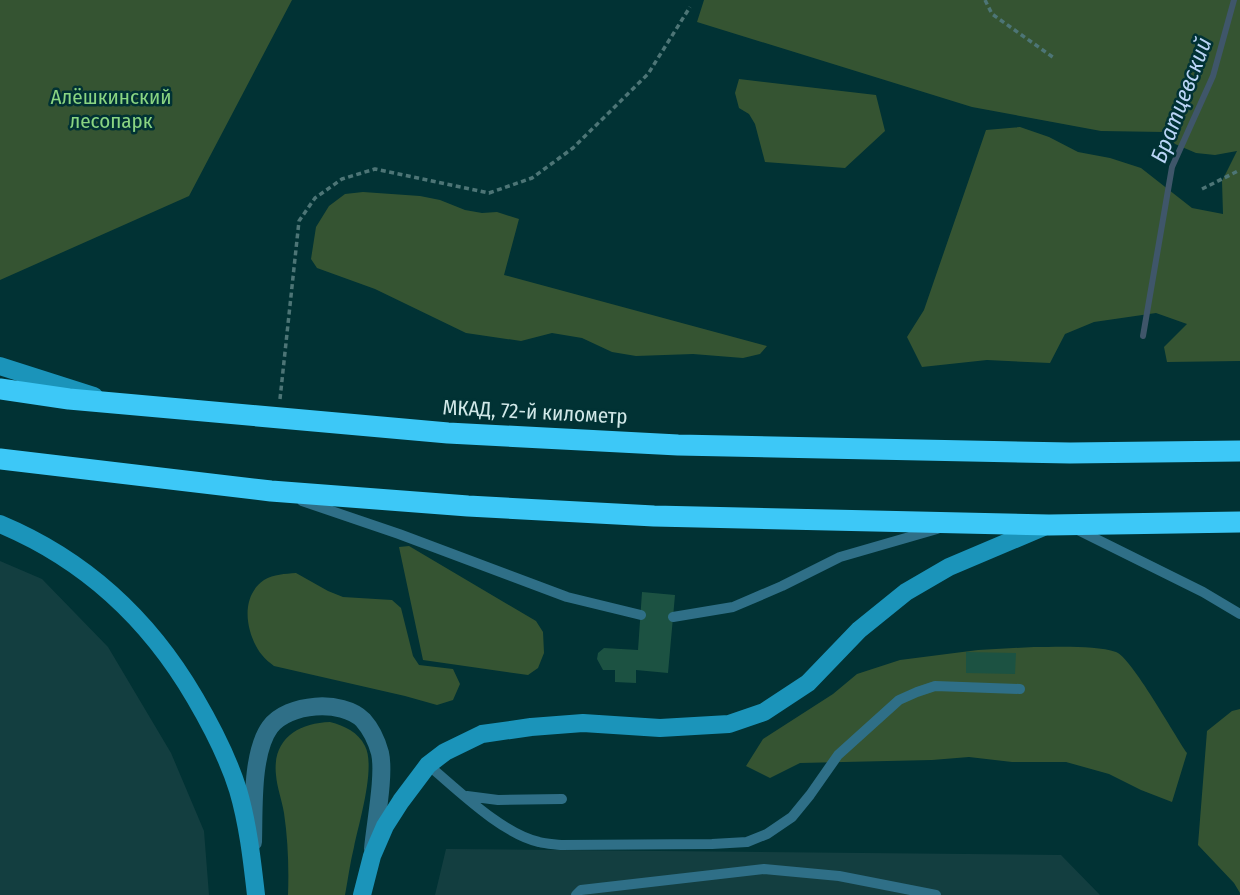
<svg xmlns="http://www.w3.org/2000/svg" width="1240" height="895" font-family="'Fira Sans Condensed',sans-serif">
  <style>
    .built { fill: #133e40 }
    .green { fill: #355432 }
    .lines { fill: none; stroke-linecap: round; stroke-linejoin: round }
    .stream { stroke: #3f566a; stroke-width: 6 }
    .building { fill: #1c5242 }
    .path { stroke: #4d7576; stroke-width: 3.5; stroke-dasharray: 5 3.5; stroke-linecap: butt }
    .lane { stroke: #2f6f87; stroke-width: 10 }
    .street { stroke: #2f6f87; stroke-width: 18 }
    .secondary { stroke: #1b94ba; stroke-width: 18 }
    .highway { stroke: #3dc8f7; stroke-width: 21 }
    .labels { text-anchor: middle; stroke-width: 5; stroke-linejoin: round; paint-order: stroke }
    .park-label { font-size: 21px; fill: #8ad582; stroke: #013234 }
    .street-label { font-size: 21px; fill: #d1e8e8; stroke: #013234 }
    .water-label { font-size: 23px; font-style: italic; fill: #bad5f6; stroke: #013234 }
  </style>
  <rect width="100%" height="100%" fill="#013234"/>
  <path class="built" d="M0,561L42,579L108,647L171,753L204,831L209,895H0Z
    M446,849L1061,855L1100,895H435Z"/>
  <path class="green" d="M0,0H292L189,196L0,280Z
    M704,0H1240V361L1167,362L1164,347L1187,324L1156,313L1094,322L1065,334L1050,363L987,360L922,367L907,337L924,310L986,130L1020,127L1049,137L1078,152L1110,158L1141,168L1192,208L1223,214L1222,181L1237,151L1215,155L1196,153L1175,144L1164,132L1101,131L972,107L697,22Z
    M739,79L876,95L885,131L845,168L765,162L755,124L749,114L739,108L735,93Z
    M363,192L420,196L440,200L465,210L482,213L497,212L519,219L504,275L767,346L760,354L743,358L693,354L636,356L612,352L582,338L552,333L521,341L466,333L375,289L317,268L311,259L316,227L329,206L345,194Z
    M409,546L536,621L543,632L544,653L538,668L528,675L423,660L399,547Z
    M296,573L328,591L343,597L392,600L401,608L413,656L419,665L453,669L460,684L453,700L437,705L405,696L274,666C270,663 265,659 262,655C246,635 239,597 264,580C274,574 285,574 296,573Z
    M1034,647C1056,647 1096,645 1116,652C1131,657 1175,736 1187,753L1172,802L1141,790L1109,774L1066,762H1012L969,757L932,760L800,763L770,778L746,766L763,739L833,694L857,674L900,660L978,650Z
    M1240,709V893L1234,883L1198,845L1207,731L1232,711Z
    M330,722C345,726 358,732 365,746C376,767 359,823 354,847C350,863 348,879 345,895H288C289,868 288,840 284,813C282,800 277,788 276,775C272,739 298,723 330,722Z"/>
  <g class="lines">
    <path class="stream" d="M1143,336L1172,167L1213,76L1234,0"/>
  </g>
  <path class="building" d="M642,592L675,595L668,673L636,670V683L615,682V670H603L597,659L598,653L604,648L638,650Z
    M966,652L1016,653L1015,674L966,673Z"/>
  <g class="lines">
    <path class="path" d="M985,0L992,14L1054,58
      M1202,189L1240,170
      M280,399L299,221L315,198L342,179L375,169L489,193L532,178L573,148L648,74L690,7"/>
    <path class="lane" d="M302,501L399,534L567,597L641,615
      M1078,530L1203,592L1240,614
      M673,617L733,607L782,586L840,557L937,529
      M428,765C457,789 502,834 539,842C546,844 554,844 561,845L712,844L747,842L767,834L792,817L810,795L838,755L899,700L917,692L935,686L1020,689
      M467,796L498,800L562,799
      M576,895L581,890L764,869L839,876L936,895"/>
    <path class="street" d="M253,842C254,810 251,753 270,727C288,703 342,699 363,720C371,729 377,742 380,753C385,775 375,825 373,849"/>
    <path class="secondary" d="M0,366L94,396
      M0,524C86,560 149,619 195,698C212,727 228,758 238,790C248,824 252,860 256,895
      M362,895L372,856L385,826L401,801L428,765L445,752L482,734L531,727L583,723L660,728L729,724L764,712L808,683L859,630L906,592L949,567L1046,526"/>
    <path class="highway" d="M0,389L69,399L448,433L678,445L1070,453L1240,451
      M0,459L271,491L468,506L654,516L1049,525L1240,522"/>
  </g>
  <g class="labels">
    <g class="park-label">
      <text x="111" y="104">Алёшкинский<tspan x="111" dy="24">лесопарк</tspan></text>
    </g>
    <g class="street-label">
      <text transform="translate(535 412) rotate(3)" y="7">МКАД, 72-й километр</text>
    </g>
    <g class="water-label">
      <text transform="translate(1181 100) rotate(-69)" y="8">Братцевский</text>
    </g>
  </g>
</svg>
